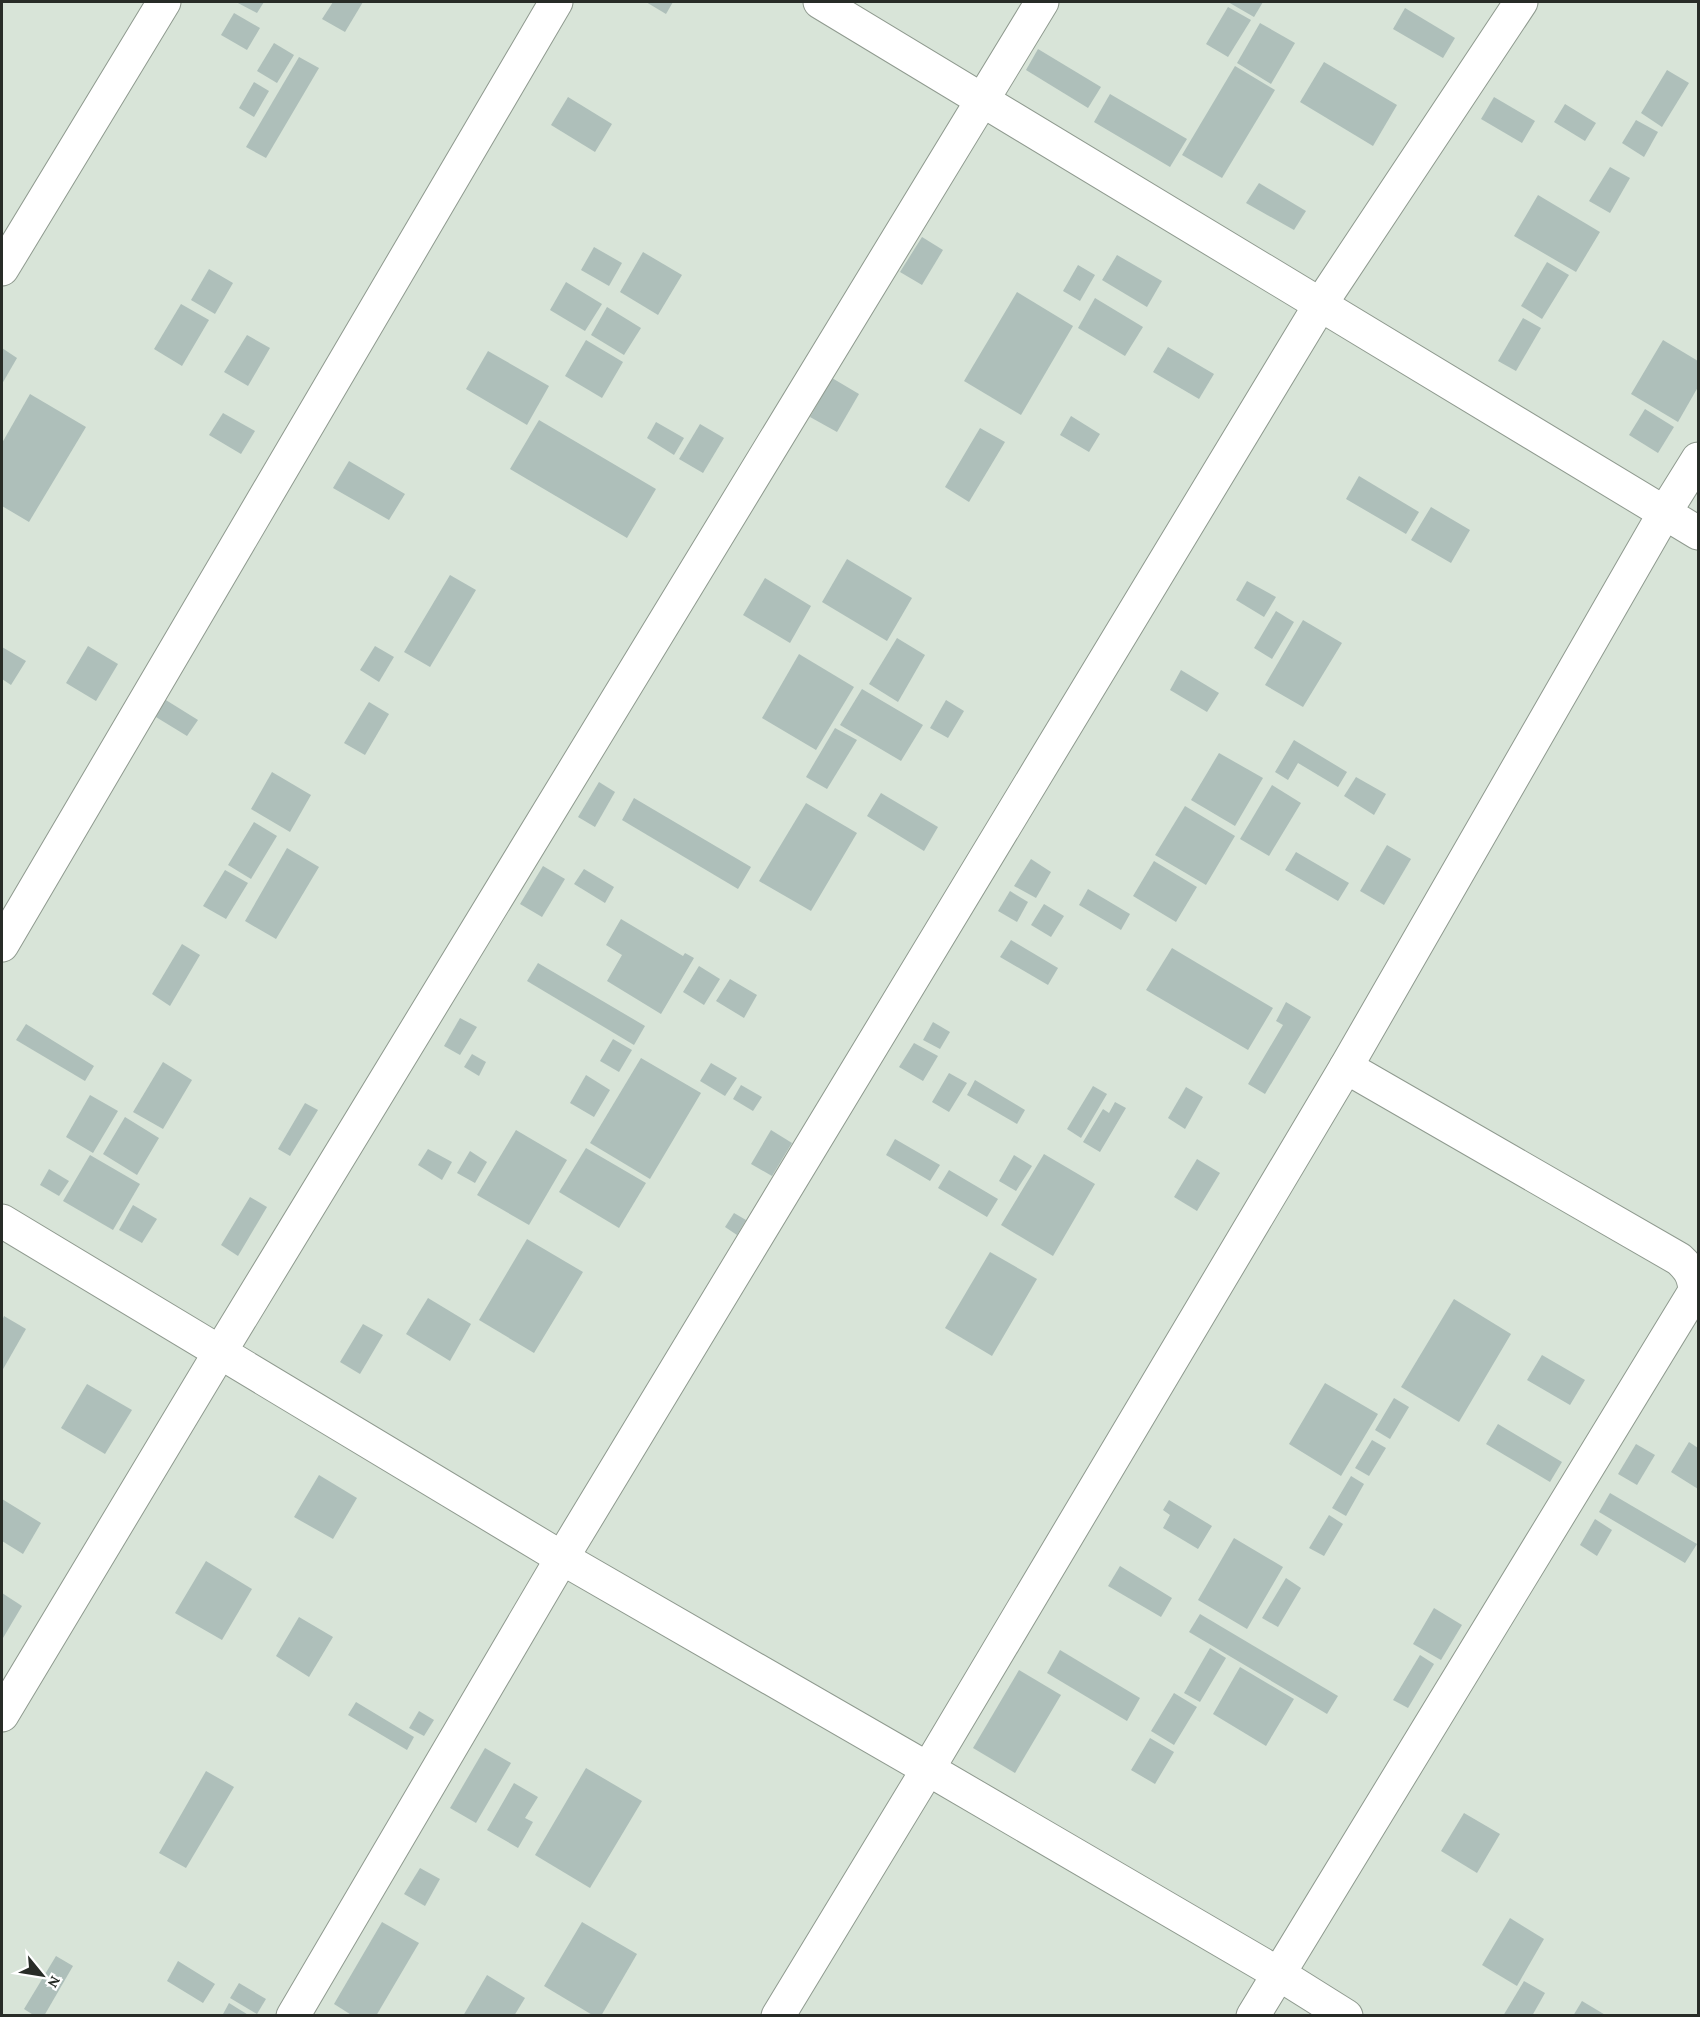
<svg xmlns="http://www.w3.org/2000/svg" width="1700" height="2017" font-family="'Crimson Pro',serif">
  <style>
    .building { fill: #aebfba }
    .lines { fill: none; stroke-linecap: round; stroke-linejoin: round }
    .minor-casing { stroke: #8f9a8f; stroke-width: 35 }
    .minor { stroke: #fff; stroke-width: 33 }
  </style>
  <rect width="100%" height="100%" fill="#d8e4d8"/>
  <g class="building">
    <path d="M 236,2 L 264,2 L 257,13 Z"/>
    <path d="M 333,2 L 363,2 L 345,32 L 322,19 Z"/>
    <path d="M 646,2 L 673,2 L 666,14 Z"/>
    <path d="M 1228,2 L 1263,2 L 1254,17 Z"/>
    <path d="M 1228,7 L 1251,20 L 1228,57 L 1206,44 Z"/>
    <path d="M 1405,8 L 1455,38 L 1443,58 L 1393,29 Z"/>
    <path d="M 234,13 L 260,28 L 247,50 L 221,35 Z"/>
    <path d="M 1260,23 L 1295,43 L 1271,84 L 1237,63 Z"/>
    <path d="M 274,43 L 294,55 L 277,83 L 257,71 Z"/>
    <path d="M 1038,49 L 1101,87 L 1088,108 L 1026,70 Z"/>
    <path d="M 299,57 L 319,68 L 266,158 L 246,147 Z"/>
    <path d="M 1324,62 L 1397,105 L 1373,146 L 1300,102 Z"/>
    <path d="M 1235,66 L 1275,90 L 1222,178 L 1182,155 Z"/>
    <path d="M 1667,70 L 1689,83 L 1662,127 L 1641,113 Z"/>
    <path d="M 254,82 L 269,91 L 254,117 L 239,108 Z"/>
    <path d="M 1110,94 L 1187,139 L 1170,167 L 1094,122 Z"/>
    <path d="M 568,97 L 612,124 L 595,152 L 551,125 Z"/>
    <path d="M 1494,97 L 1535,121 L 1522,143 L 1481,119 Z"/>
    <path d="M 1565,104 L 1596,123 L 1585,141 L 1554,122 Z"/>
    <path d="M 1636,120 L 1658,132 L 1644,157 L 1622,143 Z"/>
    <path d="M 1610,167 L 1630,178 L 1610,213 L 1589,201 Z"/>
    <path d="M 1259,183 L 1306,211 L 1294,230 L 1246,203 Z"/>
    <path d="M 1538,195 L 1600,232 L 1576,272 L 1514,236 Z"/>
    <path d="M 922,237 L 943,250 L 922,285 L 900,272 Z"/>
    <path d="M 594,247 L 622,263 L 609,286 L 581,270 Z"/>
    <path d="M 643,252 L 682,275 L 658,315 L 620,292 Z"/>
    <path d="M 1117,255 L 1162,281 L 1147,307 L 1102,280 Z"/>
    <path d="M 1547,262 L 1569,275 L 1542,319 L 1521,306 Z"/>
    <path d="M 1078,265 L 1095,275 L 1080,301 L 1063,291 Z"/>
    <path d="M 209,269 L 233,283 L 215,314 L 191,300 Z"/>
    <path d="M 566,282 L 602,304 L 585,331 L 550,310 Z"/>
    <path d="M 1017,292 L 1073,326 L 1021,415 L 964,381 Z"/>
    <path d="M 1095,298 L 1143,327 L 1125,356 L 1078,328 Z"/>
    <path d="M 181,304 L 209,320 L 182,366 L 154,349 Z"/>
    <path d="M 607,307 L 641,328 L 624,355 L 591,335 Z"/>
    <path d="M 1523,318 L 1541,328 L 1516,371 L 1498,361 Z"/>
    <path d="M 247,335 L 270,348 L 248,386 L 224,372 Z"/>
    <path d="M 586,340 L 623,362 L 602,398 L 565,376 Z"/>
    <path d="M 1663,340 L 1698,361 L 1698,387 L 1678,422 L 1631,394 Z"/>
    <path d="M 1168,347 L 1214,374 L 1199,399 L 1153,372 Z"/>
    <path d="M 2,348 L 17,358 L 2,384 Z"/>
    <path d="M 488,351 L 549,386 L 527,425 L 466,389 Z"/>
    <path d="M 832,378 L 859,394 L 837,432 L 810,417 Z"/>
    <path d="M 30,394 L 86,427 L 29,522 L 2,506 L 2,443 Z"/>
    <path d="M 1645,409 L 1674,427 L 1658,453 L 1629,435 Z"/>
    <path d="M 223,413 L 255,431 L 241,454 L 209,435 Z"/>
    <path d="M 1071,416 L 1100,434 L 1089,452 L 1060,435 Z"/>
    <path d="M 539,420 L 656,489 L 627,538 L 510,469 Z"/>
    <path d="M 656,422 L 684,438 L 674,455 L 647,438 Z"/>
    <path d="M 700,424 L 724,438 L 703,473 L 679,459 Z"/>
    <path d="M 980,428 L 1005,442 L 969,502 L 945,487 Z"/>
    <path d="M 349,461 L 405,494 L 389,520 L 333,488 Z"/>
    <path d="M 1359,476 L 1419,512 L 1406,534 L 1346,499 Z"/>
    <path d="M 1431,507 L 1470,530 L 1451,563 L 1411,540 Z"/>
    <path d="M 847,559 L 912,598 L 887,641 L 822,602 Z"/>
    <path d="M 450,575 L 476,590 L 430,667 L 404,652 Z"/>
    <path d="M 765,578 L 811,606 L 790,643 L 743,615 Z"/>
    <path d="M 1247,581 L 1276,597 L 1264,617 L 1236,600 Z"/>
    <path d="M 1276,611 L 1294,622 L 1272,659 L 1254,648 Z"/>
    <path d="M 1303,620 L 1342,643 L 1303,707 L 1265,685 Z"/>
    <path d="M 897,638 L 925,655 L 898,702 L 869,684 Z"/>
    <path d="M 88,646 L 118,664 L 96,701 L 66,683 Z"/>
    <path d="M 375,646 L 394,657 L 379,682 L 360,670 Z"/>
    <path d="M 2,647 L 26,661 L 11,685 L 2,679 Z"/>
    <path d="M 799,654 L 854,687 L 816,750 L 762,718 Z"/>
    <path d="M 1181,670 L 1219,693 L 1207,712 L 1170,690 Z"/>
    <path d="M 862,689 L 923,725 L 901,761 L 840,725 Z"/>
    <path d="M 161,697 L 198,720 L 187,736 L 151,714 Z"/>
    <path d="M 946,700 L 964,711 L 948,738 L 930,728 Z"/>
    <path d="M 369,702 L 389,714 L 365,755 L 344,743 Z"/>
    <path d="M 835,728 L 857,740 L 827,789 L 806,777 Z"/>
    <path d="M 1294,740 L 1347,772 L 1338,787 L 1298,763 L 1288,780 L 1275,772 Z"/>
    <path d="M 1219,753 L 1263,778 L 1235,826 L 1191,800 Z"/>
    <path d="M 272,772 L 311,795 L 290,832 L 251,809 Z"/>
    <path d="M 1356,777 L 1386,794 L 1374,815 L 1344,796 Z"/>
    <path d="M 599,782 L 615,792 L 595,827 L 578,817 Z"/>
    <path d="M 1272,785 L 1301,803 L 1269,856 L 1240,839 Z"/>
    <path d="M 881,793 L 938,827 L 924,851 L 867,816 Z"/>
    <path d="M 634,798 L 751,867 L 738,889 L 622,820 Z"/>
    <path d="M 806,803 L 857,833 L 811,911 L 759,881 Z"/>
    <path d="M 1185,806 L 1235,836 L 1206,885 L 1155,855 Z"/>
    <path d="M 254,822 L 277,836 L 251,879 L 228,865 Z"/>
    <path d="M 1387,845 L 1411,859 L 1384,905 L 1360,891 Z"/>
    <path d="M 287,848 L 319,867 L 276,939 L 245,921 Z"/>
    <path d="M 1296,852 L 1349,883 L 1338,901 L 1285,870 Z"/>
    <path d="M 1031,859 L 1051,872 L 1036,898 L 1014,886 Z"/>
    <path d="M 1154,861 L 1197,887 L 1176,922 L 1133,896 Z"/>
    <path d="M 543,866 L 565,879 L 542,917 L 520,904 Z"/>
    <path d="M 584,869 L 614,887 L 605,903 L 574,884 Z"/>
    <path d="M 225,870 L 248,883 L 226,919 L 203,906 Z"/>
    <path d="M 1088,889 L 1130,914 L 1121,930 L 1079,905 Z"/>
    <path d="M 1010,891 L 1028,902 L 1017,922 L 998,911 Z"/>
    <path d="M 1044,904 L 1064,916 L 1051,937 L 1031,925 Z"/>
    <path d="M 621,919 L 683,956 L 685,953 L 694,958 L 661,1014 L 607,981 L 622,955 L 606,945 Z"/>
    <path d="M 1011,940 L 1058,968 L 1048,985 L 1000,957 Z"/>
    <path d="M 182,944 L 200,955 L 170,1006 L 152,994 Z"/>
    <path d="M 1172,948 L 1273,1008 L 1248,1050 L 1146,990 Z"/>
    <path d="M 538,963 L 645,1026 L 634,1045 L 527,981 Z"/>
    <path d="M 699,966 L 720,979 L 704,1005 L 683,992 Z"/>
    <path d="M 730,979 L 757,995 L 744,1018 L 716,1001 Z"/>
    <path d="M 1286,1002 L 1311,1017 L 1265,1094 L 1248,1084 L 1283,1025 L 1276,1021 Z"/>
    <path d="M 460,1018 L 477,1027 L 460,1055 L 444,1046 Z"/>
    <path d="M 933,1022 L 950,1032 L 940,1049 L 923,1040 Z"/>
    <path d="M 26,1024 L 94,1066 L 85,1081 L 16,1040 Z"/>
    <path d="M 613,1039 L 632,1050 L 619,1072 L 600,1061 Z"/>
    <path d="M 914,1043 L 938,1056 L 923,1081 L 899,1067 Z"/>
    <path d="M 472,1054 L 486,1062 L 479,1076 L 464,1067 Z"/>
    <path d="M 641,1058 L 701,1093 L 650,1179 L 590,1143 Z"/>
    <path d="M 163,1062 L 192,1080 L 163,1129 L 133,1112 Z"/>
    <path d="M 711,1063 L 737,1078 L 725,1096 L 700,1081 Z"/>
    <path d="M 949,1073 L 967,1083 L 949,1112 L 932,1102 Z"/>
    <path d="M 586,1075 L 610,1090 L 594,1117 L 570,1103 Z"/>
    <path d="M 975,1080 L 1025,1110 L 1017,1124 L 967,1095 Z"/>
    <path d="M 741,1085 L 762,1097 L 753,1111 L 733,1099 Z"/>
    <path d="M 1093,1086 L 1107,1094 L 1081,1138 L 1067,1129 Z"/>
    <path d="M 1186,1087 L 1203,1097 L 1185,1129 L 1168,1118 Z"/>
    <path d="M 90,1095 L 118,1111 L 93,1153 L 66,1137 Z"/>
    <path d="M 1115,1102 L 1126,1108 L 1100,1152 L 1083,1142 L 1103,1109 L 1109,1113 Z"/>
    <path d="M 305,1103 L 318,1110 L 290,1156 L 278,1149 Z"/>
    <path d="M 125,1117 L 159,1138 L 137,1175 L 103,1154 Z"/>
    <path d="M 516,1130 L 567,1160 L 529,1225 L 477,1195 Z"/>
    <path d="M 771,1130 L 792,1143 L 772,1176 L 751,1164 Z"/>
    <path d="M 895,1139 L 940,1165 L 930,1181 L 886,1155 Z"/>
    <path d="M 586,1148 L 646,1183 L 619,1228 L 559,1192 Z"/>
    <path d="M 428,1149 L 452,1162 L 442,1180 L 418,1165 Z"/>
    <path d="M 470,1151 L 487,1162 L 475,1183 L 457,1173 Z"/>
    <path d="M 1044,1154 L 1095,1184 L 1053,1256 L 1001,1225 Z"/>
    <path d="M 90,1155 L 140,1184 L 113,1230 L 63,1201 Z"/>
    <path d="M 1014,1155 L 1032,1166 L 1016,1191 L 999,1181 Z"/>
    <path d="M 1197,1159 L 1220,1173 L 1197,1211 L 1174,1197 Z"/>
    <path d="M 49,1169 L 69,1181 L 59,1196 L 40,1185 Z"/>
    <path d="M 949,1170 L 998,1199 L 987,1217 L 938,1188 Z"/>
    <path d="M 250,1197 L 267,1207 L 238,1256 L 221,1245 Z"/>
    <path d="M 133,1205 L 157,1219 L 142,1243 L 119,1230 Z"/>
    <path d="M 734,1213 L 746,1220 L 737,1235 L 725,1227 Z"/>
    <path d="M 527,1239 L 583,1272 L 534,1353 L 479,1320 Z"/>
    <path d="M 990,1252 L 1037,1279 L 992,1356 L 945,1328 Z"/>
    <path d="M 428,1298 L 471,1324 L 450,1361 L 406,1334 Z"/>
    <path d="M 1454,1299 L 1511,1334 L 1459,1422 L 1401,1387 Z"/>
    <path d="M 4,1316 L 26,1329 L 2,1371 L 2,1321 Z"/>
    <path d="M 363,1324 L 383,1335 L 360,1374 L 340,1362 Z"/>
    <path d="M 1542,1355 L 1585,1380 L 1570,1405 L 1527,1380 Z"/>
    <path d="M 1325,1383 L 1378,1414 L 1341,1476 L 1289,1444 Z"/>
    <path d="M 87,1384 L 132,1410 L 105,1454 L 61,1428 Z"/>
    <path d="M 1394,1398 L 1409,1407 L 1390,1439 L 1375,1430 Z"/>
    <path d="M 1498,1424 L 1562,1462 L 1550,1482 L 1486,1444 Z"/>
    <path d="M 1372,1440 L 1386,1448 L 1369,1476 L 1355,1468 Z"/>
    <path d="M 1689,1442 L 1698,1448 L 1698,1489 L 1671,1472 Z"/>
    <path d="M 1636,1444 L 1655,1455 L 1637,1485 L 1618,1474 Z"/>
    <path d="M 319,1475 L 357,1498 L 333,1539 L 294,1517 Z"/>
    <path d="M 1351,1476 L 1364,1484 L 1346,1516 L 1332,1508 Z"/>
    <path d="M 1610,1493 L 1697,1544 L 1685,1563 L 1599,1512 Z"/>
    <path d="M 2,1499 L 41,1523 L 23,1554 L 2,1541 Z"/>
    <path d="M 1169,1500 L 1212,1526 L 1198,1549 L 1163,1528 L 1170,1515 L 1163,1510 Z"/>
    <path d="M 1329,1515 L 1343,1524 L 1324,1556 L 1309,1548 Z"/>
    <path d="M 1595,1519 L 1612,1530 L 1597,1556 L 1580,1545 Z"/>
    <path d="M 1234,1538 L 1283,1567 L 1247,1629 L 1198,1600 Z"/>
    <path d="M 206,1561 L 252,1589 L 222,1640 L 175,1613 Z"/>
    <path d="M 1120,1566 L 1172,1598 L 1161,1617 L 1108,1586 Z"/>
    <path d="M 1286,1578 L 1301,1588 L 1278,1627 L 1262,1618 Z"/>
    <path d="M 2,1593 L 22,1606 L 3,1638 L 2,1637 Z"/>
    <path d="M 1434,1608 L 1462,1625 L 1441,1660 L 1413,1644 Z"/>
    <path d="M 1200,1614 L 1338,1696 L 1327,1714 L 1189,1632 Z"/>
    <path d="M 299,1617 L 333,1637 L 309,1677 L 276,1656 Z"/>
    <path d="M 1210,1648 L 1226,1658 L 1200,1702 L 1184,1693 Z"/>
    <path d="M 1060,1650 L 1140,1698 L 1127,1721 L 1047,1673 Z"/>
    <path d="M 1420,1655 L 1434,1664 L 1408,1708 L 1393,1700 Z"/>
    <path d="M 1240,1667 L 1294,1699 L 1266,1746 L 1213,1714 Z"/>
    <path d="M 1019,1670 L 1061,1695 L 1015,1773 L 973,1748 Z"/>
    <path d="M 1174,1693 L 1197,1707 L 1174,1745 L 1151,1731 Z"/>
    <path d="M 356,1702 L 414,1737 L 407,1750 L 348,1715 Z"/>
    <path d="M 419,1711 L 434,1720 L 424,1736 L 409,1728 Z"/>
    <path d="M 1150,1738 L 1174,1752 L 1155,1784 L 1131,1770 Z"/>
    <path d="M 485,1748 L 511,1763 L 476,1823 L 450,1808 Z"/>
    <path d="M 586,1768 L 642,1801 L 590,1888 L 535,1855 Z"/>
    <path d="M 206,1771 L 234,1787 L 186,1868 L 159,1853 Z"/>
    <path d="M 514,1783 L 538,1797 L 525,1818 L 533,1822 L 518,1848 L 487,1830 Z"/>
    <path d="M 1464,1813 L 1500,1834 L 1477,1873 L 1441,1851 Z"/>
    <path d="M 420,1868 L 440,1879 L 425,1906 L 404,1894 Z"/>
    <path d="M 1510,1918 L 1544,1939 L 1517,1986 L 1482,1965 Z"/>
    <path d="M 382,1922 L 419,1943 L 376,2016 L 353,2016 L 334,2004 Z"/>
    <path d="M 582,1922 L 637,1954 L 601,2016 L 594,2016 L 544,1986 Z"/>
    <path d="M 56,1956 L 73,1966 L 44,2016 L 35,2016 L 24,2009 Z"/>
    <path d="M 178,1961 L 215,1984 L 203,2003 L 167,1981 Z"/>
    <path d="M 487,1975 L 525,1998 L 514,2016 L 463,2016 Z"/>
    <path d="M 1524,1981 L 1545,1993 L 1532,2016 L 1503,2016 Z"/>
    <path d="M 239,1983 L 266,1999 L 257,2014 L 230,1998 Z"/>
    <path d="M 1582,2001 L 1607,2016 L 1573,2016 Z"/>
    <path d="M 229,2003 L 250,2016 L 222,2016 Z"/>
  </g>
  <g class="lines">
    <defs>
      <g id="minor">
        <path d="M 820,2 L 1698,533"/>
        <path d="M 2,269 L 164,2"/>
        <path d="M 2,945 L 556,2"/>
        <path d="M 2,1221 L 562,1558 L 928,1769 L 1279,1974 L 1346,2016"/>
        <path d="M 2,1715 L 220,1352 L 1042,2"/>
        <path d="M 293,2016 L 562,1558 L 1320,305 L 1521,2"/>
        <path d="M 778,2016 L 928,1769 L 1346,1067 L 1665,512 L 1698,459"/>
        <path d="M 1253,2016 L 1695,1291 C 1694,1276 1690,1269 1679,1259 L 1346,1067"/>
      </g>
    </defs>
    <use href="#minor" class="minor-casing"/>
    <use href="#minor" class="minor"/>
  </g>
  <rect width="1700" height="2017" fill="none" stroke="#282c27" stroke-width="6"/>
  <g transform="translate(42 1975) rotate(120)" stroke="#ffffff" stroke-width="4.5" paint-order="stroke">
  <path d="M0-4.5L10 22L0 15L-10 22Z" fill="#282c27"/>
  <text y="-9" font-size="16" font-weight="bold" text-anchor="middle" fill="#282c27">N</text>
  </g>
</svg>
